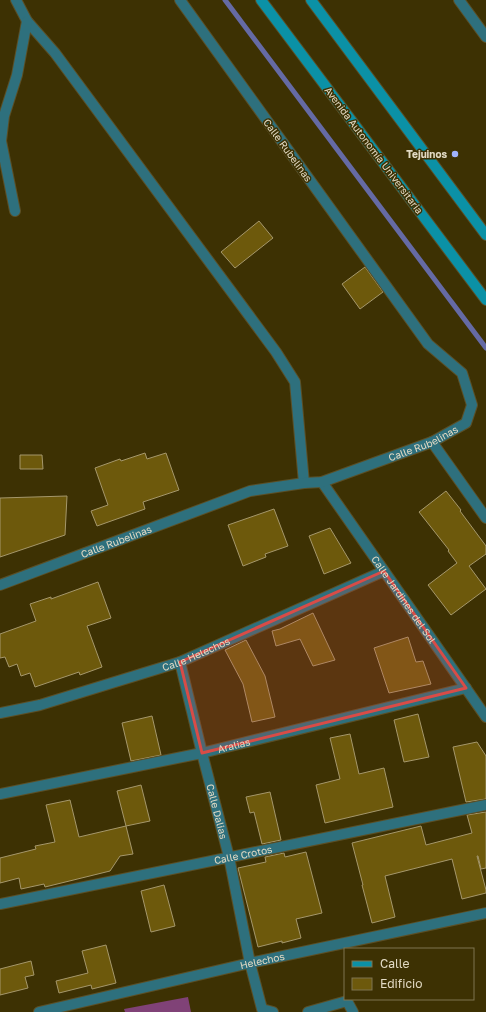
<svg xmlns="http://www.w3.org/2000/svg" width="486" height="1012" font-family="'Golos Text',sans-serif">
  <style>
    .green { fill: #804277 }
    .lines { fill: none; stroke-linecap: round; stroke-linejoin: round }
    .stream { stroke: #656aa5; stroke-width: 5 }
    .building { fill: #6d590c; stroke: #a5976b }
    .minor-casing { stroke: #5b4f26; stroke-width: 12 }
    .secondary-casing { stroke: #5b4f26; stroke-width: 12 }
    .minor { stroke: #2e707d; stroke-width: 10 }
    .secondary { stroke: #0b91a6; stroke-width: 10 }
    .marked { fill: #d84c47; fill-opacity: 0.2; stroke: #d84c47; stroke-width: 3; stroke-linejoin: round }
    .poi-dot { fill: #a0b3fd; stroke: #3d3103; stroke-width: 1.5 }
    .labels { text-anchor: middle; stroke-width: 3; stroke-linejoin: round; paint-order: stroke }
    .street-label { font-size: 10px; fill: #e2dac4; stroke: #3d3103 }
    .poi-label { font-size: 10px; font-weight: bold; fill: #e2dac4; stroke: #3d3103; text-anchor: end }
  </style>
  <rect width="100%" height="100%" fill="#3d3103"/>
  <path class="green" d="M 188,997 L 191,1012 L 125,1012 L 124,1009 Z"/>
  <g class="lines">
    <path class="stream" d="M 225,0 L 486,348"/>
  </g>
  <g class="building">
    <path d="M 259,221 L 273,238 L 235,268 L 221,252 Z"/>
    <path d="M 365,267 L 383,292 L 360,309 L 342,284 Z"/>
    <path d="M 145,453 L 147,459 L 166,453 L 179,490 L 143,502 L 145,509 L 97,526 L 91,511 L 108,505 L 95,468 L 120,459 L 121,461 Z"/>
    <path d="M 20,455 L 42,455 L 43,469 L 20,469 Z"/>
    <path d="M 446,491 L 461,510 L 460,511 L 486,546 L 486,554 L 469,566 L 486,589 L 451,615 L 428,585 L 457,563 L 448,551 L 449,550 L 419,512 Z"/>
    <path d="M 67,496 L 65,535 L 0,557 L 0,498 Z"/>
    <path d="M 274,509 L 288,546 L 265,554 L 266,557 L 243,566 L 228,525 Z"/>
    <path d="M 330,528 L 351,563 L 324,574 L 309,536 Z"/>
    <path d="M 98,582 L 111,618 L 87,626 L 102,667 L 80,675 L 79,672 L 35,687 L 30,673 L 21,676 L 17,664 L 9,667 L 5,657 L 0,658 L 0,634 L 36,621 L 30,604 L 51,597 L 51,599 Z"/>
    <path d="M 313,613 L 335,660 L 313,666 L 300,639 L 276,646 L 272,631 L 280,629 Z"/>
    <path d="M 408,637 L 416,662 L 423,661 L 431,684 L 389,693 L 374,648 Z"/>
    <path d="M 246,640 L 265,676 L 275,717 L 252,722 L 243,684 L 225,650 Z"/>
    <path d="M 418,714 L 429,757 L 404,762 L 394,720 Z"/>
    <path d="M 152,716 L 161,755 L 131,761 L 122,723 Z"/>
    <path d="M 350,734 L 359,774 L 384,768 L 393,807 L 325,823 L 316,785 L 340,779 L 330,738 Z"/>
    <path d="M 477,742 L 486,756 L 486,799 L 466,802 L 453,747 Z"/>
    <path d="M 141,785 L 150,821 L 126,826 L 117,791 Z"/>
    <path d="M 270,792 L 281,840 L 262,844 L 254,812 L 250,813 L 246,797 Z"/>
    <path d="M 70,800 L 79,837 L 126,826 L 133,854 L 120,856 L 110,871 L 45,887 L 44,884 L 21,889 L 19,878 L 0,883 L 0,858 L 36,849 L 35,846 L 55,842 L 46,805 Z"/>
    <path d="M 486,812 L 486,868 L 481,869 L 478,856 L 477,856 L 486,890 L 486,893 L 462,899 L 452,859 L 385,876 L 395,917 L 372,923 L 362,885 L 363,885 L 352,843 L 421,826 L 426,845 L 472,833 L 467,815 Z"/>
    <path d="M 306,852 L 322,913 L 296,919 L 301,938 L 282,943 L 282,941 L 258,947 L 238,868 L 266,862 L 265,857 L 284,853 L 285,857 Z"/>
    <path d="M 164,885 L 175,926 L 151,932 L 141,891 Z"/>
    <path d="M 106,945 L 116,983 L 92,989 L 91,985 L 59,993 L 56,981 L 88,973 L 82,951 Z"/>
    <path d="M 31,961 L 34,975 L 25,977 L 28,988 L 0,995 L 0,969 Z"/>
  </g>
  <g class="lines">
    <defs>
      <g id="minor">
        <path d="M 16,0 L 27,21 L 55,53 L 276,352 L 295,382 L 304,483"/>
        <path d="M 459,0 L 486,37"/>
        <path d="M 15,211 L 1,141 L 4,116 L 17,75 L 27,21"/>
        <path d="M 432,442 L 486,518"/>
        <path id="s1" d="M 322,482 L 486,717"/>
        <path id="s2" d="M 0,585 L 250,491 L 304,483 L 322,482 L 432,442 L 466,423 L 472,405 L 462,373 L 428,344 L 180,0"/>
        <path id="s3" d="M 180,662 L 202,753 L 229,857 L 250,963 L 262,1009 L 273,1012"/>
        <path id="s4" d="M 0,713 L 40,705 L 180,662 L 384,571"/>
        <path id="s5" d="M 0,794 L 202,753 L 466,688"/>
        <path id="s6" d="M 0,904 L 486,805"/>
        <path id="s7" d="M 39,1012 L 250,963 L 486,913"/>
        <path d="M 308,1012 L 347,1001 L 353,1012"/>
      </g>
      <g id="secondary">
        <path d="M 261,0 L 486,300"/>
        <path d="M 311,0 L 486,235"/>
      </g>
    </defs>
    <use href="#minor" class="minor-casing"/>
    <use href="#secondary" class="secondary-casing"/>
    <use href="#minor" class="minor"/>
    <use href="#secondary" class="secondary"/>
  </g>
  <path class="marked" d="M 384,571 L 466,688 L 202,753 L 180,662 Z"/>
  <circle class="poi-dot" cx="455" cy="154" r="4"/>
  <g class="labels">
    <g class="street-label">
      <text transform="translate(288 150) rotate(54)" y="4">Calle Rubelinas</text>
      <text transform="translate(374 150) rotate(53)" y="4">Avenida Autonomía Universitaria</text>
      <text dy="4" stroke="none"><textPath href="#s2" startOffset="448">Calle Rubelinas</textPath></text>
      <text dy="4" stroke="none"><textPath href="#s2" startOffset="124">Calle Rubelinas</textPath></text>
      <text dy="4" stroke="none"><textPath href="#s1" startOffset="143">Calle Jardines del Sol</textPath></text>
      <text dy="4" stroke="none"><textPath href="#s4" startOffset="205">Calle Helechos</textPath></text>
      <text dy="4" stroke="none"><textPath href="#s5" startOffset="239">Aralias</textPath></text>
      <text dy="4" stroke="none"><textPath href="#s3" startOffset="154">Calle Dalias</textPath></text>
      <text dy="4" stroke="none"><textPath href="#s6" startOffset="248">Calle Crotos</textPath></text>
      <text dy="4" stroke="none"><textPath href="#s7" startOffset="229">Helechos</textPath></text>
    </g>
    <g class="poi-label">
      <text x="447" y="158">Tejuinos</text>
    </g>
  </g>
  <rect x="344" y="948" width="130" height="52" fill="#3d3103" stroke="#7f7550"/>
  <rect x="352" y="961" width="20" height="6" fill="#0b91a6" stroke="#7f7550"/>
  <text x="380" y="968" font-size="12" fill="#e2dac4">Calle</text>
  <rect x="352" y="978" width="20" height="12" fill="#6d590c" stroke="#7f7550"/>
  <text x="380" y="988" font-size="12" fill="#e2dac4">Edificio</text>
</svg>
